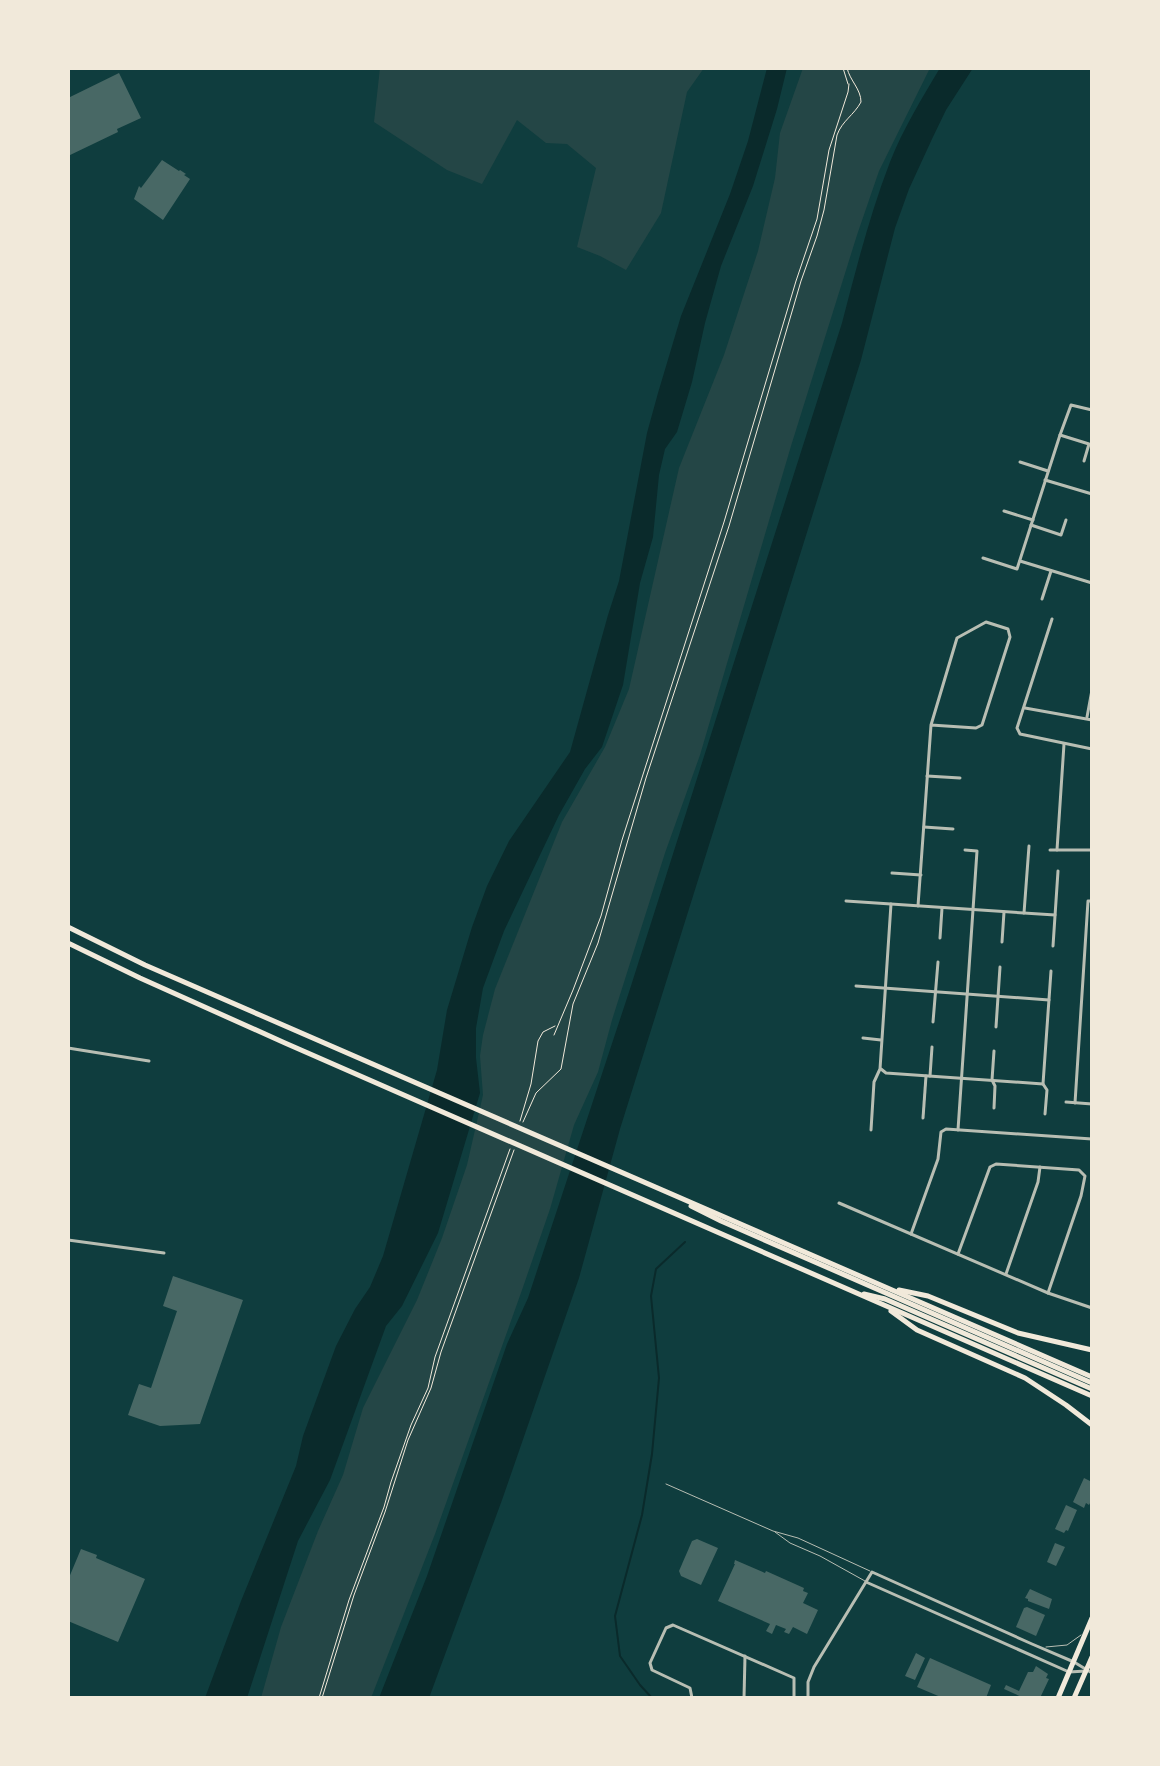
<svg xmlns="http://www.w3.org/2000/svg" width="1160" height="1766" font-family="Lato,sans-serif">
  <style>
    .green { fill: #244646 }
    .water { fill: #0a2a2b }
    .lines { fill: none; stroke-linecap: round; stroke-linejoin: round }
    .stream { stroke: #0a2a2b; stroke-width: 2 }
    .building { fill: #486865 }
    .path { stroke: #f1e9da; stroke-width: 1 }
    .service { stroke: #b8beb3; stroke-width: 1 }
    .minor { stroke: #b8beb3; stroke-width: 3 }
    .primary { stroke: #f1e9da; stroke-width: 5 }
    .motorway { stroke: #f1e9da; stroke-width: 5 }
  </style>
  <rect width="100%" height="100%" fill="#0f3d3e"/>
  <g class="green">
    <path d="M 380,68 L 704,68 L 687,92 L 661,213 L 626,270 L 600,256 L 577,247 L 596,168 L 567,144 L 546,143 L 517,120 L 482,184 L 447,170 L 374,122 Z"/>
    <path d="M 803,68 L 930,68 L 879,171 L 857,235 L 791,446 L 700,755 L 665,853 L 612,1020 L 598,1072 L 574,1125 L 550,1209 L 522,1290 L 435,1534 L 371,1698 L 261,1698 L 281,1627 L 318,1531 L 343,1475 L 363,1408 L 417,1300 L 442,1238 L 467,1165 L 483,1095 L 480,1056 L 483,1035 L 495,989 L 562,822 L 605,747 L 629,689 L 679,468 L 724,355 L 758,251 L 775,178 L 780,133 Z"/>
  </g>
  <g class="water">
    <path d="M 767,68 L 787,68 L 777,109 L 753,186 L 721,266 L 705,323 L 692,382 L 677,432 L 665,449 L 659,475 L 653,537 L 640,583 L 623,685 L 602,747 L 585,769 L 559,815 L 504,931 L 483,988 L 476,1028 L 476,1058 L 480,1093 L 438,1233 L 402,1306 L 386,1326 L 330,1480 L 298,1541 L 247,1698 L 205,1698 L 241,1601 L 296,1466 L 303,1436 L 336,1346 L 355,1309 L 370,1287 L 383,1256 L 437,1070 L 447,1010 L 472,927 L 487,886 L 509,841 L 570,752 L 608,615 L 619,581 L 647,433 L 658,393 L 681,316 L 730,194 L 748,141 Z"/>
    <path d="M 940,68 L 973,68 L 946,110 L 932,139 L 909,189 L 895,228 L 861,360 L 620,1129 L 579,1278 L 502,1500 L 429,1698 L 379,1698 L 427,1576 L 507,1344 L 528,1298 L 630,989 L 842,323 C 856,269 870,214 890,162 C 903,129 922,98 940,68 Z"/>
  </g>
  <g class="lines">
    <path class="stream" d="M 652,1698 L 640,1685 L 620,1656 L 615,1616 L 642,1515 L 652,1454 L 659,1378 L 651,1296 L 656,1269 L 685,1242"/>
  </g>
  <g class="building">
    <path d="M 119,73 L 141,118 L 117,129 L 118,132 L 68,156 L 68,98 Z"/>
    <path d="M 162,160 L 179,171 L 180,170 L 186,174 L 184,175 L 190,179 L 163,220 L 134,199 L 139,186 L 141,188 Z"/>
    <path d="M 173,1276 L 243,1300 L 200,1424 L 160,1426 L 128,1415 L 139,1384 L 151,1388 L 177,1311 L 163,1306 Z"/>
    <path d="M 1084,1478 L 1092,1482 L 1090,1493 L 1092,1495 L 1092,1499 L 1089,1505 L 1086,1503 L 1084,1508 L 1073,1502 Z"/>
    <path d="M 1066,1505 L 1077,1510 L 1068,1531 L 1066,1530 L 1064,1533 L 1055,1529 Z"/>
    <path d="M 697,1539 L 718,1548 L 701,1585 L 681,1576 L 679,1571 L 692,1541 Z"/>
    <path d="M 1055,1543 L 1065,1547 L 1056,1566 L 1047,1562 Z"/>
    <path d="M 81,1549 L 97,1555 L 96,1558 L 145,1579 L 118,1642 L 68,1621 L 68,1580 Z"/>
    <path d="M 735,1560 L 765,1573 L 766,1571 L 804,1588 L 803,1591 L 808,1593 L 803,1603 L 818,1610 L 807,1634 L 793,1627 L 789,1634 L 784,1632 L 786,1629 L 776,1625 L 772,1634 L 766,1631 L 770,1624 L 718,1601 L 735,1564 L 734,1564 Z"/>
    <path d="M 1030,1589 L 1052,1599 L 1049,1609 L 1028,1601 L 1028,1599 L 1025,1598 Z"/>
    <path d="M 1027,1607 L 1045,1615 L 1036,1636 L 1016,1627 L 1024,1608 Z"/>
    <path d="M 916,1653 L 925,1658 L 915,1680 L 905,1676 Z"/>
    <path d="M 930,1658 L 991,1685 L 986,1698 L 943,1698 L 917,1687 Z"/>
    <path d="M 1036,1666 L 1048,1674 L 1046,1678 L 1049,1679 L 1040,1698 L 1024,1698 L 1004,1689 L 1006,1685 L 1019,1691 L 1028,1672 L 1033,1672 Z"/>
  </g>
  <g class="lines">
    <g class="path">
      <path d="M 843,68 L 848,84"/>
      <path d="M 554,1035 L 573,990 L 601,916 L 622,840 L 724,522 L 796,281 L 817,219 L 829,150 L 848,92 L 849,84"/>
      <path d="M 520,1121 L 531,1084 L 538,1041 L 543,1032 L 555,1026"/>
      <path d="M 523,1122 L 536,1093 L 561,1069 L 573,1004 L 598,943 L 646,778 L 729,526 L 801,281 L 817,236 L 824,210 L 837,135 C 842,121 854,115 861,102 C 861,89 850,81 847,68"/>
      <path d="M 319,1698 L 349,1600 L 384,1507 L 391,1482 L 411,1425 L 428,1388 L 435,1357 L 510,1149"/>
      <path d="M 322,1698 L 354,1595 L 385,1512 L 408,1440 L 431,1388 L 441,1352 L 514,1150"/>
    </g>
    <g class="service">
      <path d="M 666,1484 L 773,1531 L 798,1538 L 870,1571"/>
      <path d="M 775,1532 L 790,1543 L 820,1556 L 865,1581"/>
      <path d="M 1046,1647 L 1067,1645 L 1081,1635"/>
    </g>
    <g class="minor">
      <path d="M 1060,435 L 1089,444 L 1084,461"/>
      <path d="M 1020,462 L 1048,471"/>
      <path d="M 1045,480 L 1092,494"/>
      <path d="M 1004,511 L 1033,520"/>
      <path d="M 1031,525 L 1061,535 L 1066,520"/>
      <path d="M 983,558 L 1017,569 L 1060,435 L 1071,405 L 1092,410"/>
      <path d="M 1020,561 L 1092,583"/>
      <path d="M 1042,599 L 1051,571"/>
      <path d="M 1052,619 L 1017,728 L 1020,734 L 1092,749"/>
      <path d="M 1025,708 L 1092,720"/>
      <path d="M 1087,717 L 1092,690"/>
      <path d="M 927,776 L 960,778"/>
      <path d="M 924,827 L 953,829"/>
      <path d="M 1050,850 L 1092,850"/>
      <path d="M 1057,850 L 1064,744"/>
      <path d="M 892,873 L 921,875"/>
      <path d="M 846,901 L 1055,915"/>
      <path d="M 918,906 L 931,725 L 957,638 L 986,622 L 1008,629 L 1010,637 L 982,725 L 976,728 L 931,725"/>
      <path d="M 1024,913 L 1029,846"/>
      <path d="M 940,938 L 942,908"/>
      <path d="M 1002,942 L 1004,912"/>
      <path d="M 1053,946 L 1058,871"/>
      <path d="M 856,986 L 1049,1000"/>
      <path d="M 933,1022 L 938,962"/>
      <path d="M 996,1027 L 1000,967"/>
      <path d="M 863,1038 L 881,1040"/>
      <path d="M 68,1048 L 149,1061"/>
      <path d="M 994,1051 L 992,1080 L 995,1086 L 994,1108"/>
      <path d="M 881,1069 L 886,1073 L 1043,1084"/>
      <path d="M 930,1076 L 932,1047"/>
      <path d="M 1066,1102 L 1092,1104"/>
      <path d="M 1075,1103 L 1088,901 L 1092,901"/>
      <path d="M 1045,1114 L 1047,1090 L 1043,1084 L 1051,971"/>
      <path d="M 923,1118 L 926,1076"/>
      <path d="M 871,1130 L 874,1082 L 880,1069 L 891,904"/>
      <path d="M 958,1130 L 977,851 L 965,850"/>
      <path d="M 839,1203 L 1048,1293 L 1092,1308"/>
      <path d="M 911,1234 L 938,1159 L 941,1132 L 946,1129 L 1092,1139"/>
      <path d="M 68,1240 L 164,1253"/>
      <path d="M 958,1254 L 990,1167 L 996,1164 L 1079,1170 L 1085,1176 L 1081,1196 L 1048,1293"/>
      <path d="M 1006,1274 L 1038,1182 L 1040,1167"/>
      <path d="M 866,1582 L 1069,1672 L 1086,1671"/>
      <path d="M 692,1698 L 690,1688 L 652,1670 L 650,1663 L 666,1628 L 673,1625 L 794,1678 L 794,1698"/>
      <path d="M 744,1698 L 745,1656"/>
      <path d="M 808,1698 L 808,1682 L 814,1667 L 872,1572 L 1032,1644 L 1074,1662 L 1092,1673"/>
    </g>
    <g class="primary">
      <path d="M 1058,1698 L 1092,1618"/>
      <path d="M 1074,1698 L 1092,1657"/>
    </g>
    <g class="motorway">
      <path d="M 68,927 L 145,965 L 1092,1377"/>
      <path d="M 68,943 L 140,978 L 285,1043 L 1092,1396"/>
      <path d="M 691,1206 L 721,1221 L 1092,1383"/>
      <path d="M 899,1290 L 928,1296 L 1018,1333 L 1092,1350"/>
      <path d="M 864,1294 L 885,1299 L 1092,1389"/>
      <path d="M 891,1311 L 917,1330 L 1025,1378 L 1066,1405 L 1092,1425"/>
    </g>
  </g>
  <rect width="1160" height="1766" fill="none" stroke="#f1e9da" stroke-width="140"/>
</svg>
